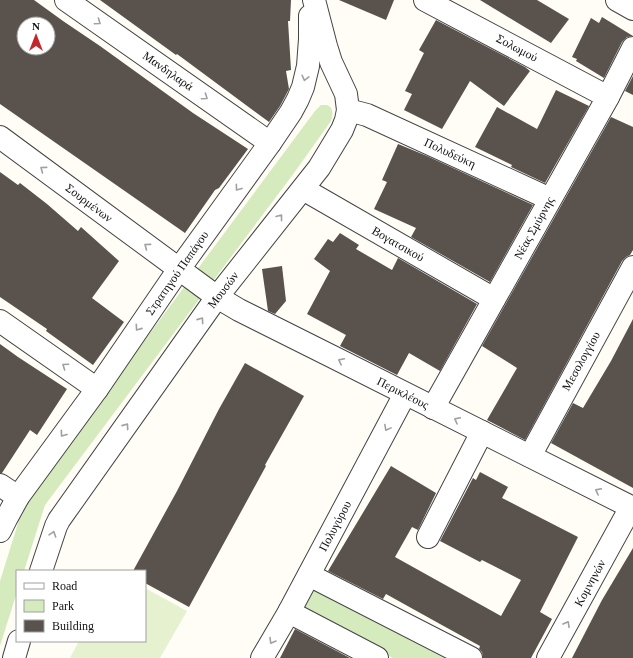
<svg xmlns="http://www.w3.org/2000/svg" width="633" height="658" font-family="Georgia,serif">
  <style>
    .green { fill: #d5ebbd }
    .pitch { fill: #e6f2cf }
    .building { fill: #5a524d; fill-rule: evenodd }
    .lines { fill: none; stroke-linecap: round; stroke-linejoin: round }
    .minor-casing { stroke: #444; stroke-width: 24 }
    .minor { stroke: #fff; stroke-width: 22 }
    .oneway { stroke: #a0a0a0 }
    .labels { text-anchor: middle; stroke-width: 4; stroke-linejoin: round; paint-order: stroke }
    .street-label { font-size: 12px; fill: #111; stroke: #fff }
  </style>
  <rect width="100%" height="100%" fill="#fffdf5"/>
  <g class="green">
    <path d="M 321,105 L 327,105 C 334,108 333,115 331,121 L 294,173 L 45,505 L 24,571 L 17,571 L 17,592 L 0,646 L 0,581 L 24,504 L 43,477 L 315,111 Z"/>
    <path d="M 314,583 L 463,658 L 393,658 L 300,611 Z"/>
  </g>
  <path class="pitch" d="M 145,588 L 187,611 L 160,658 L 70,658 L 79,641 L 145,641 Z"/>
  <g class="building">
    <path d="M 0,0 L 34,0 L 63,21 L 100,46 L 193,113 L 248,149 L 219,188 L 215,190 L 185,233 L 0,104 ZM 24,24 L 48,24 L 48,48 L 24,48 Z"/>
    <path d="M 100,0 L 291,0 L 290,21 L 288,21 L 291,70 L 286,71 L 289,89 L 280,106 L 269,122 L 177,54 L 176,55 Z"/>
    <path d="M 339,0 L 394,0 L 386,20 Z"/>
    <path d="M 480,0 L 537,0 L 569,19 L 551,43 Z"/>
    <path d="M 602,17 L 633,36 L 627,37 L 622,42 L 604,78 L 576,61 L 577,59 L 572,57 L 591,18 L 599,23 Z"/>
    <path d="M 436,20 L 525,67 L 530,71 L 504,106 L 470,81 L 442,129 L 404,110 L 412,94 L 405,91 L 424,53 L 419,50 Z"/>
    <path d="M 633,76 L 633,95 L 625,91 Z"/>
    <path d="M 556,90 L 589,106 L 545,183 L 511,167 L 512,165 L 475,147 L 497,107 L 537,129 Z"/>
    <path d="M 611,117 L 633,127 L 633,250 L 630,255 L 626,257 L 622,261 L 525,440 L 487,420 L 517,368 L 482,346 Z"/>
    <path d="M 398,144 L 427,156 L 533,205 L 490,282 L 411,237 L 416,228 L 374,209 L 387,182 L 382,180 Z"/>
    <path d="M 0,172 L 18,185 L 20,183 L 47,204 L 78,231 L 81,227 L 119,261 L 92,298 L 124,322 L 93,365 L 46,331 L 47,329 L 0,297 Z"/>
    <path d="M 340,233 L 359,245 L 356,249 L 392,270 L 398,258 L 477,304 L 440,371 L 409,353 L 397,375 L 340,346 L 346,335 L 307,314 L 330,271 L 314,259 L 328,239 L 333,242 Z"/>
    <path d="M 282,266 L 286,301 L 275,314 L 268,311 L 262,269 Z"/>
    <path d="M 633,319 L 633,488 L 551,443 L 573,403 L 583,408 L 611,361 Z"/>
    <path d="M 0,344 L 18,357 L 67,389 L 37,435 L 30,430 L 2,473 L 0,473 Z"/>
    <path d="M 245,363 L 304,396 L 265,465 L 266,466 L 189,607 L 145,583 L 145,571 L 133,571 L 177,491 L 219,409 Z"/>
    <path d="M 391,466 L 436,493 L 418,530 L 412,527 L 395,557 L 501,616 L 521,580 L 482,560 L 480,562 L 440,541 L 473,478 L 476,480 L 480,472 L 508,487 L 502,498 L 578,537 L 540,612 L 552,619 L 531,658 L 483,658 L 482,652 L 479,649 L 480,646 L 440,624 L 386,594 L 383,599 L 328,571 Z"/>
    <path d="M 633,548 L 633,658 L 572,658 L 602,600 Z"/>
    <path d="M 295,629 L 350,658 L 280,658 Z"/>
  </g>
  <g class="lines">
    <defs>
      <g id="minor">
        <path d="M 66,0 L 270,143"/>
        <path d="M 425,0 L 608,97"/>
        <path d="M 617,0 L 633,9"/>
        <path d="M 348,110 L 367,115 L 550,199"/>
        <path d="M 0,137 L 217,297 L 239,310 L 331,356 L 633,508"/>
        <path d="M 303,189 L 494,299"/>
        <path d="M 0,321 L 97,389"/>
        <path d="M 433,408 L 608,97 L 633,48"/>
        <path d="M 530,456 L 633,267"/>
        <path d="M 0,485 L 18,497"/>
        <path d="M 0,531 L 6,519 L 18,497 L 97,389 L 179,269 L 270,143 L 291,112 L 298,99 L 303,87 L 308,66 L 310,39 L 310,16"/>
        <path d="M 428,537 L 482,432"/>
        <path d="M 41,571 L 56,526 L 59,520 L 217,297 L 319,168 L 342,130 L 346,120 L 348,110 L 346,94 L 331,62 L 326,46 L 314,0"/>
        <path d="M 309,575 L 471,658"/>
        <path d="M 289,612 L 377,658"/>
        <path d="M 14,658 L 19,641"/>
        <path d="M 262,658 L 289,612 L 405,394"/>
        <path d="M 548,658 L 631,507"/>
      </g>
    </defs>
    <use href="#minor" class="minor-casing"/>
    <use href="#minor" class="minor"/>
  </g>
  <defs><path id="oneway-chevron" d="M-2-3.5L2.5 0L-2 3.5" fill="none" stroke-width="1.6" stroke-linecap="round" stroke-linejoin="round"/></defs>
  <g class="oneway">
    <use href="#oneway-chevron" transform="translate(98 22) rotate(35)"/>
    <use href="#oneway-chevron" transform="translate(305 78) rotate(104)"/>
    <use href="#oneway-chevron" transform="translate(205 97) rotate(35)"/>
    <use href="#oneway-chevron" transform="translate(43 169) rotate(-143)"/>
    <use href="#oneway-chevron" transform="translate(238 188) rotate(126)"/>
    <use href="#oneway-chevron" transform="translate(280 217) rotate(-52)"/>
    <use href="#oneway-chevron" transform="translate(147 246) rotate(-143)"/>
    <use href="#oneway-chevron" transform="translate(201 320) rotate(-55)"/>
    <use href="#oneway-chevron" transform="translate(138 328) rotate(125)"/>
    <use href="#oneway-chevron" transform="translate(341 361) rotate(-153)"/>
    <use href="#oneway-chevron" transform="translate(65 366) rotate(-145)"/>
    <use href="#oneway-chevron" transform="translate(457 420) rotate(-153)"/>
    <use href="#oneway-chevron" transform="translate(126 426) rotate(-55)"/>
    <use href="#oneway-chevron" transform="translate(387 428) rotate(118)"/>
    <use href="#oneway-chevron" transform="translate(63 434) rotate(126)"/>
    <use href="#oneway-chevron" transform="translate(598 491) rotate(-153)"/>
    <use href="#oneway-chevron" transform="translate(53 534) rotate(-72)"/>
    <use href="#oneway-chevron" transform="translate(567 624) rotate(-61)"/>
    <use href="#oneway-chevron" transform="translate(272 641) rotate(121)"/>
  </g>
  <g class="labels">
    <g class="street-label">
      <text transform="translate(517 48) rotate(28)" y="4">Σολωμού</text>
      <text transform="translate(168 71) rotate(35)" y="4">Μανδηλαρά</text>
      <text transform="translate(450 153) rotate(25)" y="4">Πολυδεύκη</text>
      <text transform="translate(89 203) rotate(37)" y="4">Σουρμένων</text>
      <text transform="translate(534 228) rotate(-61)" y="4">Νέας Σμύρνης</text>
      <text transform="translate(398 244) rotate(30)" y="4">Βογατσικού</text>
      <text transform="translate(177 273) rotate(-55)" y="4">Στρατηγού Παπάγου</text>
      <text transform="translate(223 290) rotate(-53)" y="4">Μουσών</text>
      <text transform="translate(581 361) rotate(-61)" y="4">Μεσολογγίου</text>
      <text transform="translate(403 393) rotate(27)" y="4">Περικλέους</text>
      <text transform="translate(335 526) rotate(-62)" y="4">Πολυγύρου</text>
      <text transform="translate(590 583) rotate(-61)" y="4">Κομνηνών</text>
    </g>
  </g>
  <rect x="16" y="570" width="130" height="72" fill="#ffffff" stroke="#a0a0a0"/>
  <rect x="24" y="583" width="20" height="6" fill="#ffffff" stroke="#a0a0a0"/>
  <text x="52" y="590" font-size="12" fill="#111111">Road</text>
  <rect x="24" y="600" width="20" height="12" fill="#d5ebbd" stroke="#a0a0a0"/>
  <text x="52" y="610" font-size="12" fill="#111111">Park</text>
  <rect x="24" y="620" width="20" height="12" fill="#5a524d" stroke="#a0a0a0"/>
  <text x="52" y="630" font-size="12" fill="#111111">Building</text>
  <g transform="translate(36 36)"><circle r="19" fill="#ffffff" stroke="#a0a0a0"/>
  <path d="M0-3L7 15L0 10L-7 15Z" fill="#c4262e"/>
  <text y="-6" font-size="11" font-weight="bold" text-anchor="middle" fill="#111111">N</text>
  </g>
</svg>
